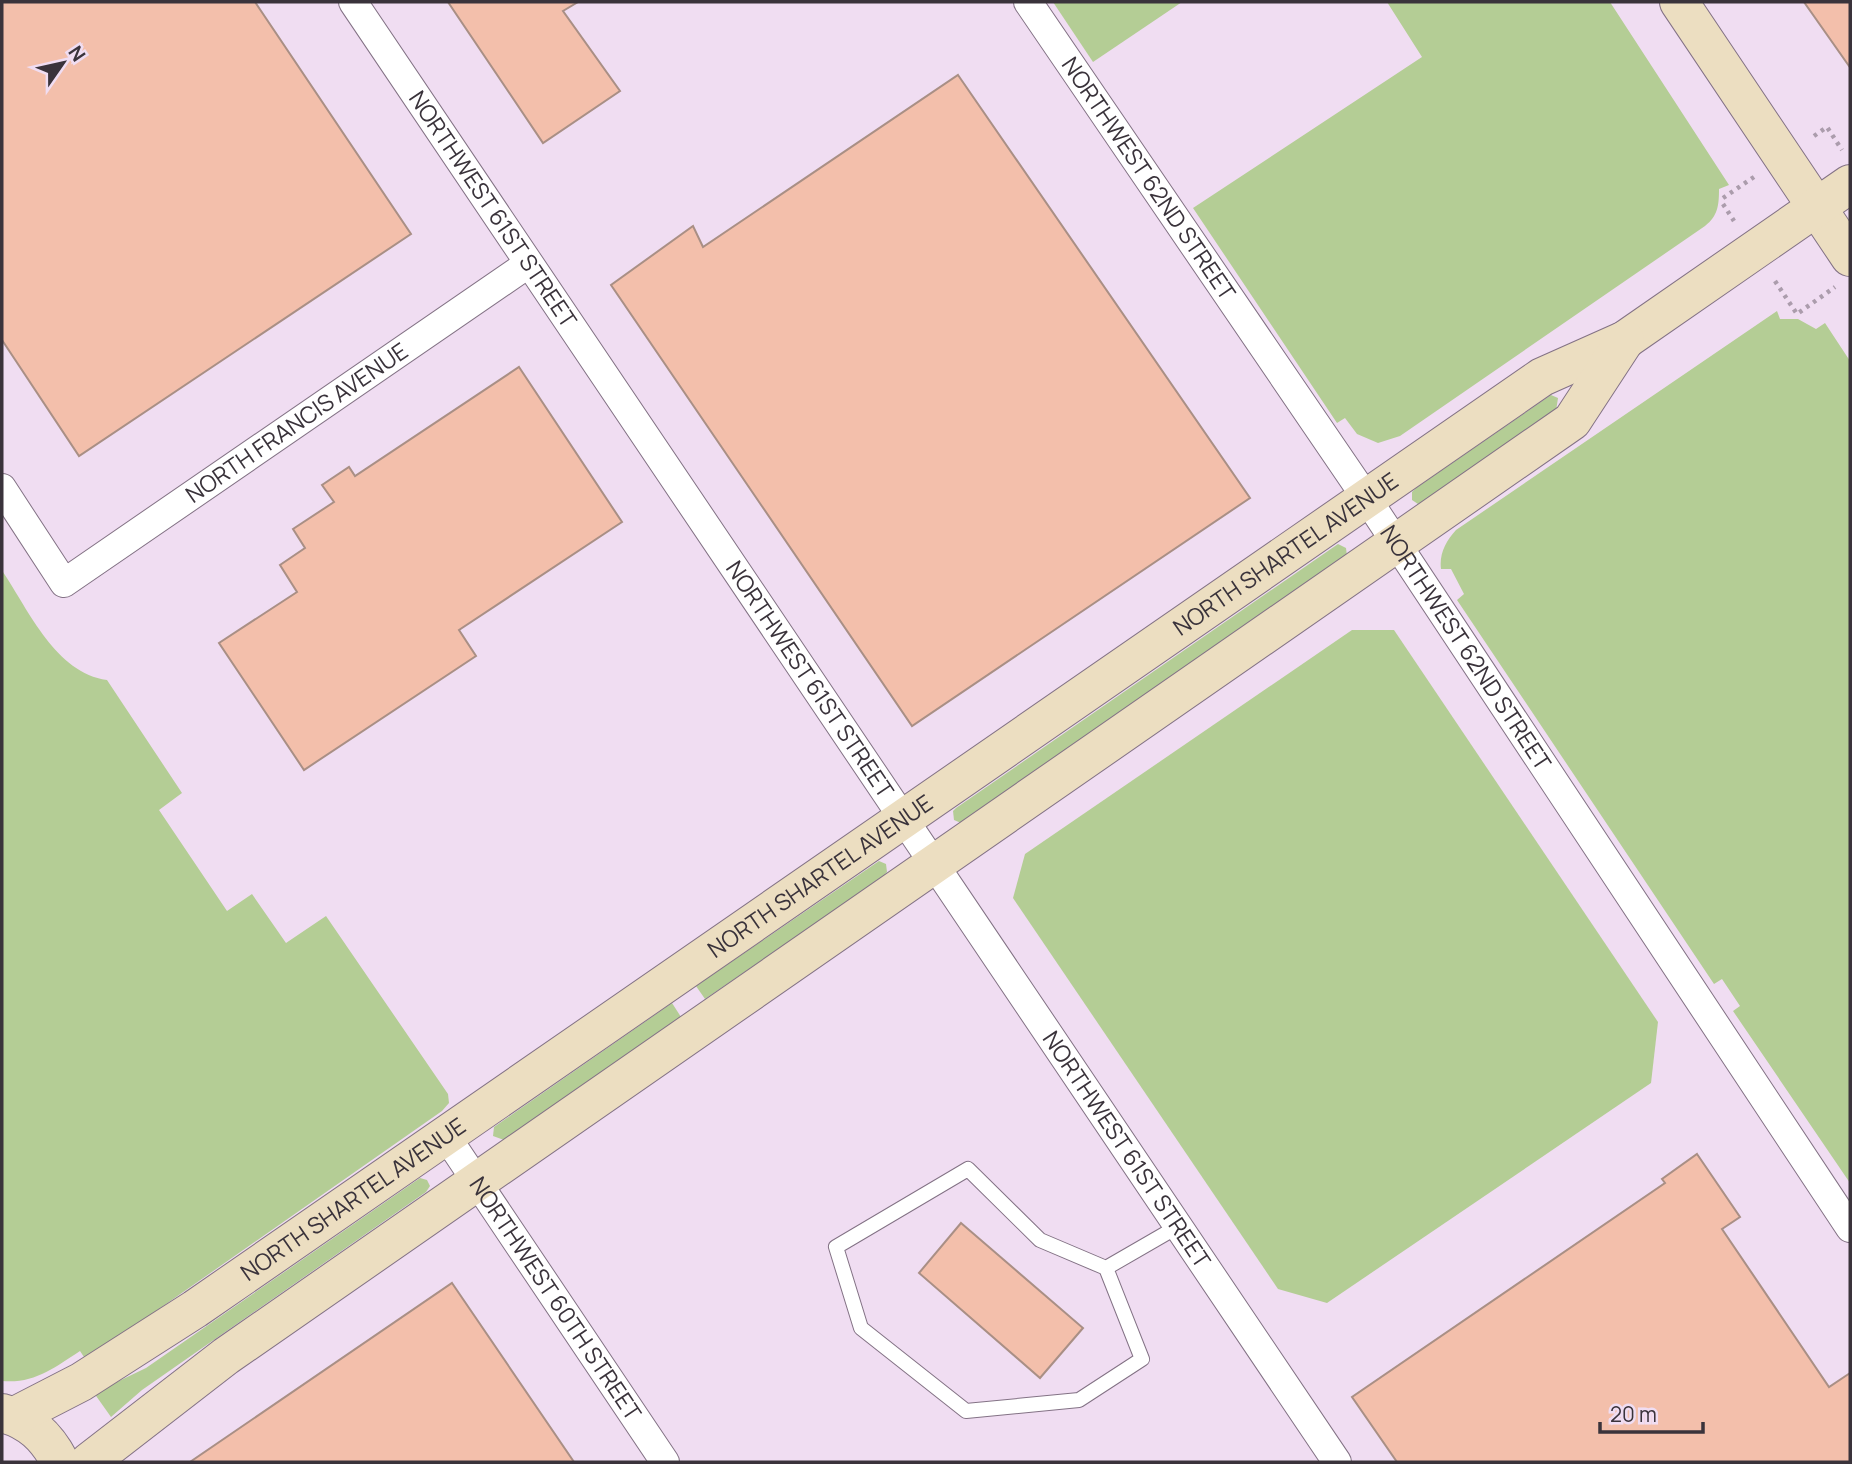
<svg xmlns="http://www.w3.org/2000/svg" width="1852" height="1464" font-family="Manrope,sans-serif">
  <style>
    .green { fill: #b4cd95 }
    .building { fill: #f3bfab; stroke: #a98f85; stroke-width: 2 }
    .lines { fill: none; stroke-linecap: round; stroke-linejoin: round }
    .lane-casing { stroke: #837285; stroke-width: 16 }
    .street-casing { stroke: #837285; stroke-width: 30 }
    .secondary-casing { stroke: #837285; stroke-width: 40 }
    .path { stroke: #ab9cac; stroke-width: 4.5; stroke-dasharray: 3.5 5; stroke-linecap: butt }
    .lane { stroke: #fff; stroke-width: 14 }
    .street { stroke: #fff; stroke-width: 28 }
    .secondary { stroke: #ecdec1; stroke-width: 38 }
    .labels { text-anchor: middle; stroke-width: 5; stroke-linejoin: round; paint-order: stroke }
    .street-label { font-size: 23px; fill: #3a333b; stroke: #f0ddf2 }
  </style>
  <rect width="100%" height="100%" fill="#f0ddf2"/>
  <g class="green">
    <path d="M 1053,2 L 1182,2 L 1093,62 Z"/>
    <path d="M 1387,2 L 1610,2 L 1729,185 L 1719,189 C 1719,205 1718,216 1705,226 L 1400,436 L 1378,443 L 1357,434 L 1345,418 L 1337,423 L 1193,208 L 1422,57 Z"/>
    <path d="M 1777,311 L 1780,319 L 1798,319 L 1816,329 L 1825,323 L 1850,361 L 1850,1183 L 1733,1011 L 1740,1006 L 1722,979 L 1714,984 L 1457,600 L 1464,594 L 1451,569 L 1441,569 C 1439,554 1446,541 1456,530 Z"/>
    <path d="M 1551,395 L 1558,398 L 1556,411 L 1425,500 L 1418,504 L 1412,500 L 1412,492 L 1416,488 Z"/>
    <path d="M 1338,544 L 1346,548 L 1347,556 L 961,823 L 954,820 L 953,811 L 956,808 Z"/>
    <path d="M 3,572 C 29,611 56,673 107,680 L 182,793 L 159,810 L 227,911 L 252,894 L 286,943 L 326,916 L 448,1094 L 449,1103 L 442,1111 L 86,1360 L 80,1351 C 54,1368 34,1384 2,1381 Z"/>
    <path d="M 1352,630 L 1394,630 L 1658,1022 L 1651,1083 L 1327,1303 L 1278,1289 L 1013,898 L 1025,854 Z"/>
    <path d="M 879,861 L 886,864 L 887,872 L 882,878 L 705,999 L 696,986 Z"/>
    <path d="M 672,1003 L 681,1017 L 504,1140 L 493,1136 L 494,1127 Z"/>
    <path d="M 420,1178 L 427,1180 L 430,1186 L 426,1192 L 142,1390 L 111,1417 L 94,1393 L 146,1368 Z"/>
  </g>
  <g class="building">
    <path d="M 2,2 L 255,2 L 411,234 L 79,456 L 2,340 Z"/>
    <path d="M 448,2 L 578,2 L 563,11 L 620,91 L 543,143 Z"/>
    <path d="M 1804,2 L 1850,2 L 1850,65 L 1849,66 Z"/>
    <path d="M 958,75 L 1250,498 L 912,726 L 611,285 L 693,226 L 703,247 Z"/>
    <path d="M 519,367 L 622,522 L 459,630 L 476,656 L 304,770 L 219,643 L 297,592 L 280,565 L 305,548 L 293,529 L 334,502 L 322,485 L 349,467 L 355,476 Z"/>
    <path d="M 1697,1154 L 1740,1217 L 1722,1229 L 1829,1387 L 1850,1373 L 1850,1462 L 1397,1462 L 1352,1397 L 1665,1183 L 1662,1179 Z"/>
    <path d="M 961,1223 L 1083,1328 L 1040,1378 L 919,1273 Z"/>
    <path d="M 452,1283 L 574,1462 L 190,1462 Z"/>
  </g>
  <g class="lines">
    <defs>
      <path id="lane" d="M 1106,1268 L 1142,1359 L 1079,1400 L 966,1411 L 861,1328 L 836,1247 L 968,1169 L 1040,1240 L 1106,1268 L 1177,1227"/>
      <g id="street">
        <path id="s1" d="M 353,2 L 1337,1462"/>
        <path id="s2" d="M 1028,2 L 1367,499 L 1850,1228"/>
        <path id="s3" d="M 2,488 L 64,583 L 528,264"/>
        <path id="s4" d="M 446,1136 L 665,1462"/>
      </g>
      <g id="secondary">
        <path d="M 1679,2 L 1850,257"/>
        <path d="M 2,1413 C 30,1420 47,1437 60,1462"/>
        <path id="s5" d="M 15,1416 L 81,1382 L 195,1309 L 1542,377 L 1625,340 L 1850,184"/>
        <path d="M 89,1462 L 226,1356 L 1572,421 L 1625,340"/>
      </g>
    </defs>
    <use href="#lane" class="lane-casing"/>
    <use href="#street" class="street-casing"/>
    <use href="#secondary" class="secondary-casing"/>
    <g class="path">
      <path d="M 1814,136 L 1827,127 L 1842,150"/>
      <path d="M 1723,198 L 1754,177"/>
      <path d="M 1723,204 L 1734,221"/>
      <path d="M 1775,281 L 1797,314 L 1835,287"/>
    </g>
    <use href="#lane" class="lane"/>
    <use href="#street" class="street"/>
    <use href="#secondary" class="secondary"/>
  </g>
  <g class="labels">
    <g class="street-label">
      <text dy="8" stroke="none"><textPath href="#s2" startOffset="214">NORTHWEST 62ND STREET</textPath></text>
      <text dy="8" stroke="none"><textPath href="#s1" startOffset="250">NORTHWEST 61ST STREET</textPath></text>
      <text dy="8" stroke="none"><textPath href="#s3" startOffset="396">NORTH FRANCIS AVENUE</textPath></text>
      <text dy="8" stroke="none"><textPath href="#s5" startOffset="1536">NORTH SHARTEL AVENUE</textPath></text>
      <text dy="8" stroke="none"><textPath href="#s2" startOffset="780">NORTHWEST 62ND STREET</textPath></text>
      <text dy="8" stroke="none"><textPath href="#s1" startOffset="817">NORTHWEST 61ST STREET</textPath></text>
      <text dy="8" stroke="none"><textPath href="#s5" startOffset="970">NORTH SHARTEL AVENUE</textPath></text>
      <text dy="8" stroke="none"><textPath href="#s1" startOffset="1384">NORTHWEST 61ST STREET</textPath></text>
      <text dy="8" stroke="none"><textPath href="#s5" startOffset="402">NORTH SHARTEL AVENUE</textPath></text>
      <text dy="8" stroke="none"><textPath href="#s4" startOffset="196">NORTHWEST 60TH STREET</textPath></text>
    </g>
  </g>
  <rect width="1852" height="1464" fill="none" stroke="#3a333b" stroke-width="7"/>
  <g transform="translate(63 63) rotate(56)" stroke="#f0ddf2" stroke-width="5" paint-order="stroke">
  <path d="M0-5L12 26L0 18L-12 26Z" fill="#3a333b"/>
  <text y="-10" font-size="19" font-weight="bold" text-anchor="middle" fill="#3a333b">N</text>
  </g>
  <path d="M1600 1422v10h103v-10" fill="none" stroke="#3a333b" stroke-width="3.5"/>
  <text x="1610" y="1422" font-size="21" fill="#3a333b" stroke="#f0ddf2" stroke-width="5" paint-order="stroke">20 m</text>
</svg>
